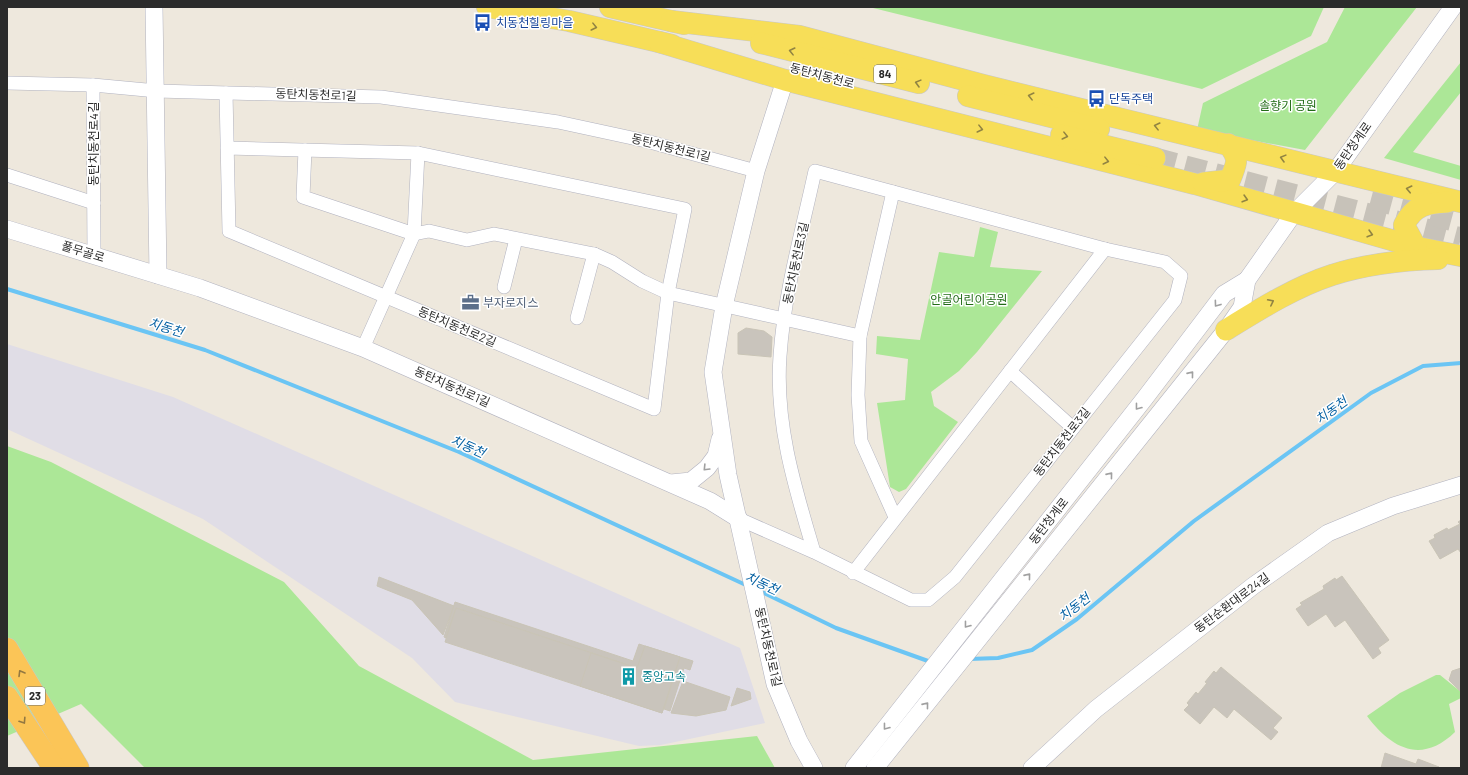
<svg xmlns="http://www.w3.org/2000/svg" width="1468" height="775" font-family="Barlow,'Noto Sans KR',sans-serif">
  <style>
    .industrial { fill: #e0dde6 }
    .green { fill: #ace797 }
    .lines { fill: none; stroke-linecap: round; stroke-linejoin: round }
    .stream { stroke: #6bc5f4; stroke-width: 4 }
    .building { fill: #c9c4bc; stroke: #c9c4b6 }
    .primary-tunnel { stroke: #c7c2b9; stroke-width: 21; stroke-dasharray: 21 10; stroke-linecap: butt }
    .minor-casing { stroke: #b1b2bf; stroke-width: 14 }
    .tertiary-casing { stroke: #b1b2bf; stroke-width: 18 }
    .primary-casing { stroke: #c8c8c8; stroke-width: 22 }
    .trunk-casing { stroke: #c8c8c8; stroke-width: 23 }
    .minor { stroke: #fff; stroke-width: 13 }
    .tertiary { stroke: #fff; stroke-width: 17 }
    .primary { stroke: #f7de58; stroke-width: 21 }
    .trunk { stroke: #fbc557; stroke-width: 22 }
    .oneway { stroke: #918442 }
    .oneway2 { stroke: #a0a0a0 }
    .oneway3 { stroke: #937841 }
    .labels { text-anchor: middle; stroke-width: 3; stroke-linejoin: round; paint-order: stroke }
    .shield { fill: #fff; stroke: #6b6b6b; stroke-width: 1 }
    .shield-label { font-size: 11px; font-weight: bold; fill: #2b2b2b }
    .transit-label { font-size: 12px; fill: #164399; stroke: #fff; text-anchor: start }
    .street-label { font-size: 12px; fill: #2b2b2b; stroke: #fff }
    .park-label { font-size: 12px; fill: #226c17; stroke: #fff }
    .service-label { font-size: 12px; fill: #4e5e75; stroke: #fff; text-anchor: start }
    .culture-label { font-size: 12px; fill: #0d838f; stroke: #fff; text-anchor: start }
    .water-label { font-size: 13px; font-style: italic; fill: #0762a3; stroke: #fff }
  </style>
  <rect width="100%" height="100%" fill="#eee8dd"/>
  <path class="industrial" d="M 7,344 L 173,397 L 740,648 L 765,723 L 661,745 L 639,746 L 455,702 L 412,658 L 203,519 L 7,429 Z"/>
  <g class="green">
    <path d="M 869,7 L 1324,7 L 1311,36 L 1202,89 Z"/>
    <path d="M 1345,7 L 1417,7 L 1305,150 L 1197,130 L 1203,103 L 1327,42 Z"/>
    <path d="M 1461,62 L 1461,92 L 1413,152 L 1461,166 L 1461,180 L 1384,158 Z"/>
    <path d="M 980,227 L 998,232 L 990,267 L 1042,271 L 977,352 L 959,371 L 931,392 L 934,406 L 958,422 L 906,489 L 899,492 L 890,487 L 877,403 L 905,400 L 908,359 L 876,354 L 877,336 L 920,340 L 939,252 L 974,257 Z"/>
    <path d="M 7,446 L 51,462 L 284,582 L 359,666 L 533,760 L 757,736 L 775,768 L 145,768 L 81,704 L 7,736 Z"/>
    <path d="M 1436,675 L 1440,675 L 1461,692 L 1461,698 L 1449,704 L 1455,732 C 1421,765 1391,748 1367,716 L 1400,693 Z"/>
  </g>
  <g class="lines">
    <g class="stream">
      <path d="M 7,289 L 205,350 L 459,452 L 748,586"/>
      <path d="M 760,591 L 836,628 L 928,661 L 933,661"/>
      <path d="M 969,659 L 998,658 L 1032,650 L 1077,619 L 1194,521 L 1371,393 L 1423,366 L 1461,363"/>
    </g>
  </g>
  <g class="building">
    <path d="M 746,328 L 764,331 L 772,337 L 771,357 L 738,354 L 738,333 Z"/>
    <path d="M 1461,520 L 1461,553 L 1458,549 L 1440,559 L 1429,541 L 1435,538 L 1434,535 L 1447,528 L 1448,530 L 1460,524 L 1458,522 Z"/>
    <path d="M 1342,576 L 1389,640 L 1378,648 L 1381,653 L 1373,659 L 1345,620 L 1335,627 L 1326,614 L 1308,626 L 1296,609 L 1302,605 L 1300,603 L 1324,589 L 1323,586 L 1335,578 L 1336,580 Z"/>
    <path d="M 379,577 L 454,606 L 443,635 L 412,600 L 377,586 Z"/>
    <path d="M 455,602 L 633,661 L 639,644 L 645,646 L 637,668 L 456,608 L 446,638 L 444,637 Z"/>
    <path d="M 456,608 L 637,668 L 645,646 L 680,657 L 662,713 L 445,642 Z"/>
    <path d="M 645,646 L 680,657 L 662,713 L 580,686 L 591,653 L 637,668 Z"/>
    <path d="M 680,657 L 693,661 L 690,670 L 684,668 L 670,711 L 664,709 Z"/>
    <path d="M 1221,667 L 1282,718 L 1273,728 L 1278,732 L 1271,740 L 1234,709 L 1227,718 L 1214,707 L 1200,724 L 1184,710 L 1189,705 L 1187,703 L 1196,692 L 1198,694 L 1207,683 L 1205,682 L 1214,671 L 1216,673 Z"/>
    <path d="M 1461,668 L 1461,692 L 1449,680 L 1452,671 Z"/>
    <path d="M 683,681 L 730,697 L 726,710 L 696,716 L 671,713 Z"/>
    <path d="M 737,688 L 750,692 L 751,699 L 731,706 Z"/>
    <path d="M 1385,753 L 1416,764 L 1418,759 L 1439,767 L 1381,768 Z"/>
  </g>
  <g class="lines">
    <g class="primary-tunnel">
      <path d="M 1155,158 L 1461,238"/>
      <path d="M 1371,199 L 1461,223"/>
    </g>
    <defs>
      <g id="minor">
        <path d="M 7,83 L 93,85 L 157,91 L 381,97 L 558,122 L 646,141 L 756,171"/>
        <path d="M 93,85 L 94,255"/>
        <path d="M 226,93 L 229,231 L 654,409 L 668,293 L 685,209 L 418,153 L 227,148"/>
        <path d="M 305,150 L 303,197 L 414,234 L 429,231 L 467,240 L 494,234 L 594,254 L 612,262 L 642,281 L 668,293 L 860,336"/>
        <path d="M 7,175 L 94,203"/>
        <path d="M 893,192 L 860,336 L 858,395 L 861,441 L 895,517"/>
        <path d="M 504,287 L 516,239"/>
        <path d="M 577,318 L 594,254"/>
        <path d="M 363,348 L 414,234 L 418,153"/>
        <path d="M 1010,371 L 1073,428"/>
        <path d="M 739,519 L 814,552 L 911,600 L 928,600 L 955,577 L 1175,300 L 1181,276 L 1165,262 L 1105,249 L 815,171 C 802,231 784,294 780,356 C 775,424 795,488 814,552"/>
        <path d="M 853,573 L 1105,249"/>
      </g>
      <g id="tertiary">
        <path d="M 154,7 L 158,275"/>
        <path d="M 785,80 L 756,171 L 724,306 L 713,372 L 728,475 L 775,684 L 799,741 L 814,768"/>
        <path d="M 7,229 L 200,288 L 363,348 L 710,501 L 739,519"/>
        <path d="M 671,483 L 691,481 L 707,468 L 716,456 L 720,439"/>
        <path d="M 854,768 L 1145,398 L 1224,294 L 1247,280"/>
        <path d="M 875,768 L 1226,330 L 1242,307 L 1247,280 L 1294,213 L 1335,172 L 1453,7"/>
        <path d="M 1032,768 L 1096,709 L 1253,586 L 1328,533 L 1393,506 L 1461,485"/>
      </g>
      <g id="primary">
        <path d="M 487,7 L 569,21 L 672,45"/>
        <path d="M 610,7 L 684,24"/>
        <path d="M 671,21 L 799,36 L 983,85 L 1461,202"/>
        <path d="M 659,42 L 785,80 L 1195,184 L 1416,247 L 1461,256"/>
        <path d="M 761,43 L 919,83"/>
        <path d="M 968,96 L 1099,129"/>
        <path d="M 1061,135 L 1155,158"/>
        <path d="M 1203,183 L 1230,180 C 1237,162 1240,160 1228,144"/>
        <path d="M 1416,247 L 1404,225 C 1414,205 1427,203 1448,202"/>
        <path d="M 1226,330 C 1260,309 1295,287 1332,275 C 1366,264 1403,260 1438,259"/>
      </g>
      <g id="trunk">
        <path d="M 7,649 L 78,768"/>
        <path d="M 7,697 L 54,768"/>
      </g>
    </defs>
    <use href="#minor" class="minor-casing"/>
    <use href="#tertiary" class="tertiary-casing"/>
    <use href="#primary" class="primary-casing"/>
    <use href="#trunk" class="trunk-casing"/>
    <use href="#minor" class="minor"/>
    <use href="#tertiary" class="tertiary"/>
    <use href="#primary" class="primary"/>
    <use href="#trunk" class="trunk"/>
  </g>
  <defs><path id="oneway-chevron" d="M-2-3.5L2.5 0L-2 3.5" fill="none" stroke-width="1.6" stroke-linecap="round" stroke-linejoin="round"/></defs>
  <g class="oneway">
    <use href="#oneway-chevron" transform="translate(594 27) rotate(14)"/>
    <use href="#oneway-chevron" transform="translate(792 51) rotate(-166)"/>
    <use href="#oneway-chevron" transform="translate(918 83) rotate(-165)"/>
    <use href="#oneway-chevron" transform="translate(1031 96) rotate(-166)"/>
    <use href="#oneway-chevron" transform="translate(1157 126) rotate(-166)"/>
    <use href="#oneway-chevron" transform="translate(980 129) rotate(14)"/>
    <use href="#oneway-chevron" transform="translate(1065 136) rotate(14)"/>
    <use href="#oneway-chevron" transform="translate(1283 158) rotate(-165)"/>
    <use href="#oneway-chevron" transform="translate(1106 161) rotate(14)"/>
    <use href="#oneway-chevron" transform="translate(1409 189) rotate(-167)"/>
    <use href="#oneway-chevron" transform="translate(1245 199) rotate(16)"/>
    <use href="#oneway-chevron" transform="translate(1370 234) rotate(16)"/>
    <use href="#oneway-chevron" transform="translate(1271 302) rotate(-27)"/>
  </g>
  <g class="oneway2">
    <use href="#oneway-chevron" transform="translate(1217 304) rotate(126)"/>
    <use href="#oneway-chevron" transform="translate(1191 374) rotate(-51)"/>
    <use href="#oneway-chevron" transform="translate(1138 407) rotate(128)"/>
    <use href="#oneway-chevron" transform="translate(706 468) rotate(134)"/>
    <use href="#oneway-chevron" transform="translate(1110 475) rotate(-51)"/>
    <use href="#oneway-chevron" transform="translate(1028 576) rotate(-51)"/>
    <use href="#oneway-chevron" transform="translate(967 625) rotate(128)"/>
    <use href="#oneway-chevron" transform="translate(926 705) rotate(-51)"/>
    <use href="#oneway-chevron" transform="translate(886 727) rotate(128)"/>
  </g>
  <g class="oneway3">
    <use href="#oneway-chevron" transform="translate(21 673) rotate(-121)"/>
    <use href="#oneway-chevron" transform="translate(23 721) rotate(57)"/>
  </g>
  <defs>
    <symbol id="bus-bare" viewBox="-9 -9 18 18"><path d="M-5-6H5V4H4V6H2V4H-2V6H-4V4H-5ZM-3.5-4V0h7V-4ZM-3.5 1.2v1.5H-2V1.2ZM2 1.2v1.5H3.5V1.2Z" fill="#1a4fb4" stroke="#fff" stroke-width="2.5" paint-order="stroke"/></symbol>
    <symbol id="office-bare" viewBox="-9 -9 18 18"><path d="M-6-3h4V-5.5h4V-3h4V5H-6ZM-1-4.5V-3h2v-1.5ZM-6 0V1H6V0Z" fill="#5c6f8a" stroke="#fff" stroke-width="2.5" paint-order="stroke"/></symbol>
    <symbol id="building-bare" viewBox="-9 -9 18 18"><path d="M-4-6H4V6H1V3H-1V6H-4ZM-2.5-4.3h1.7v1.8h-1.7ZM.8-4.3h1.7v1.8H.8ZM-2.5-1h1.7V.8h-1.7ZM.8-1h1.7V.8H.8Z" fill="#0f9aa8" stroke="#fff" stroke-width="2.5" paint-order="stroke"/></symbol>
  </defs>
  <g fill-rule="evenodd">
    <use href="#bus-bare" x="470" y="10" width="25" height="25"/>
    <use href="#bus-bare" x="1084" y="86" width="25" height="25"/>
    <use href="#office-bare" x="458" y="290" width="25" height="25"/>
    <use href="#building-bare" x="616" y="664" width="25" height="25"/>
  </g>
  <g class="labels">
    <g class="shield">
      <rect x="874" y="65" width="22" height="18" rx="3"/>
      <rect x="25" y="687" width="20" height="18" rx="3"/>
    </g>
    <g class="shield-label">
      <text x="885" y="78">84</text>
      <text x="35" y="700">23</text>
    </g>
    <g class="transit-label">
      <text x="496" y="27">치동천힐링마을</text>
      <text x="1109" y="103">단독주택</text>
    </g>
    <g class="street-label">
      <text transform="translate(822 76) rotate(15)" y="4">동탄치동천로</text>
      <text transform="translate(316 95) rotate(2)" y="4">동탄치동천로1길</text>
      <text transform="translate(94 144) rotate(-90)" y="4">동탄치동천로4길</text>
      <text transform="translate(1353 146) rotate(-55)" y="4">동탄청계로</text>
      <text transform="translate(671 148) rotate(14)" y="4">동탄치동천로1길</text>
      <text transform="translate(83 252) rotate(17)" y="4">풀무골로</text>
      <text transform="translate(796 263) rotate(-78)" y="4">동탄치동천로3길</text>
      <text transform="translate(457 327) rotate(23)" y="4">동탄치동천로2길</text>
      <text transform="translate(452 387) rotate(24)" y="4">동탄치동천로1길</text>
      <text transform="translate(1062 442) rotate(-52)" y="4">동탄치동천로3길</text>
      <text transform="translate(1049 521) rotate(-52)" y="4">동탄청계로</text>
      <text transform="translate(1232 603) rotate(-37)" y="4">동탄순환대로24길</text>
      <text transform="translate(768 647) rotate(77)" y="4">동탄치동천로1길</text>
    </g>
    <g class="park-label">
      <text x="1288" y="110">솔향기 공원</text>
      <text x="969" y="304">안골어린이공원</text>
    </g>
    <g class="service-label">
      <text x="483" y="307">부자로지스</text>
    </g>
    <g class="culture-label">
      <text x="642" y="681">중앙고속</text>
    </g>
    <g class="water-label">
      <text transform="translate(166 327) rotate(17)" y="5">치동천</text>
      <text transform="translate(1331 410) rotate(-36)" y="5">치동천</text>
      <text transform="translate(468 446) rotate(24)" y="5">치동천</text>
      <text transform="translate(762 583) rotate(25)" y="5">치동천</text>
      <text transform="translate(1074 607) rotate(-38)" y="5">치동천</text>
    </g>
  </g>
  <rect width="1468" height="775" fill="none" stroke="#2b2b2b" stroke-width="16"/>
</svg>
